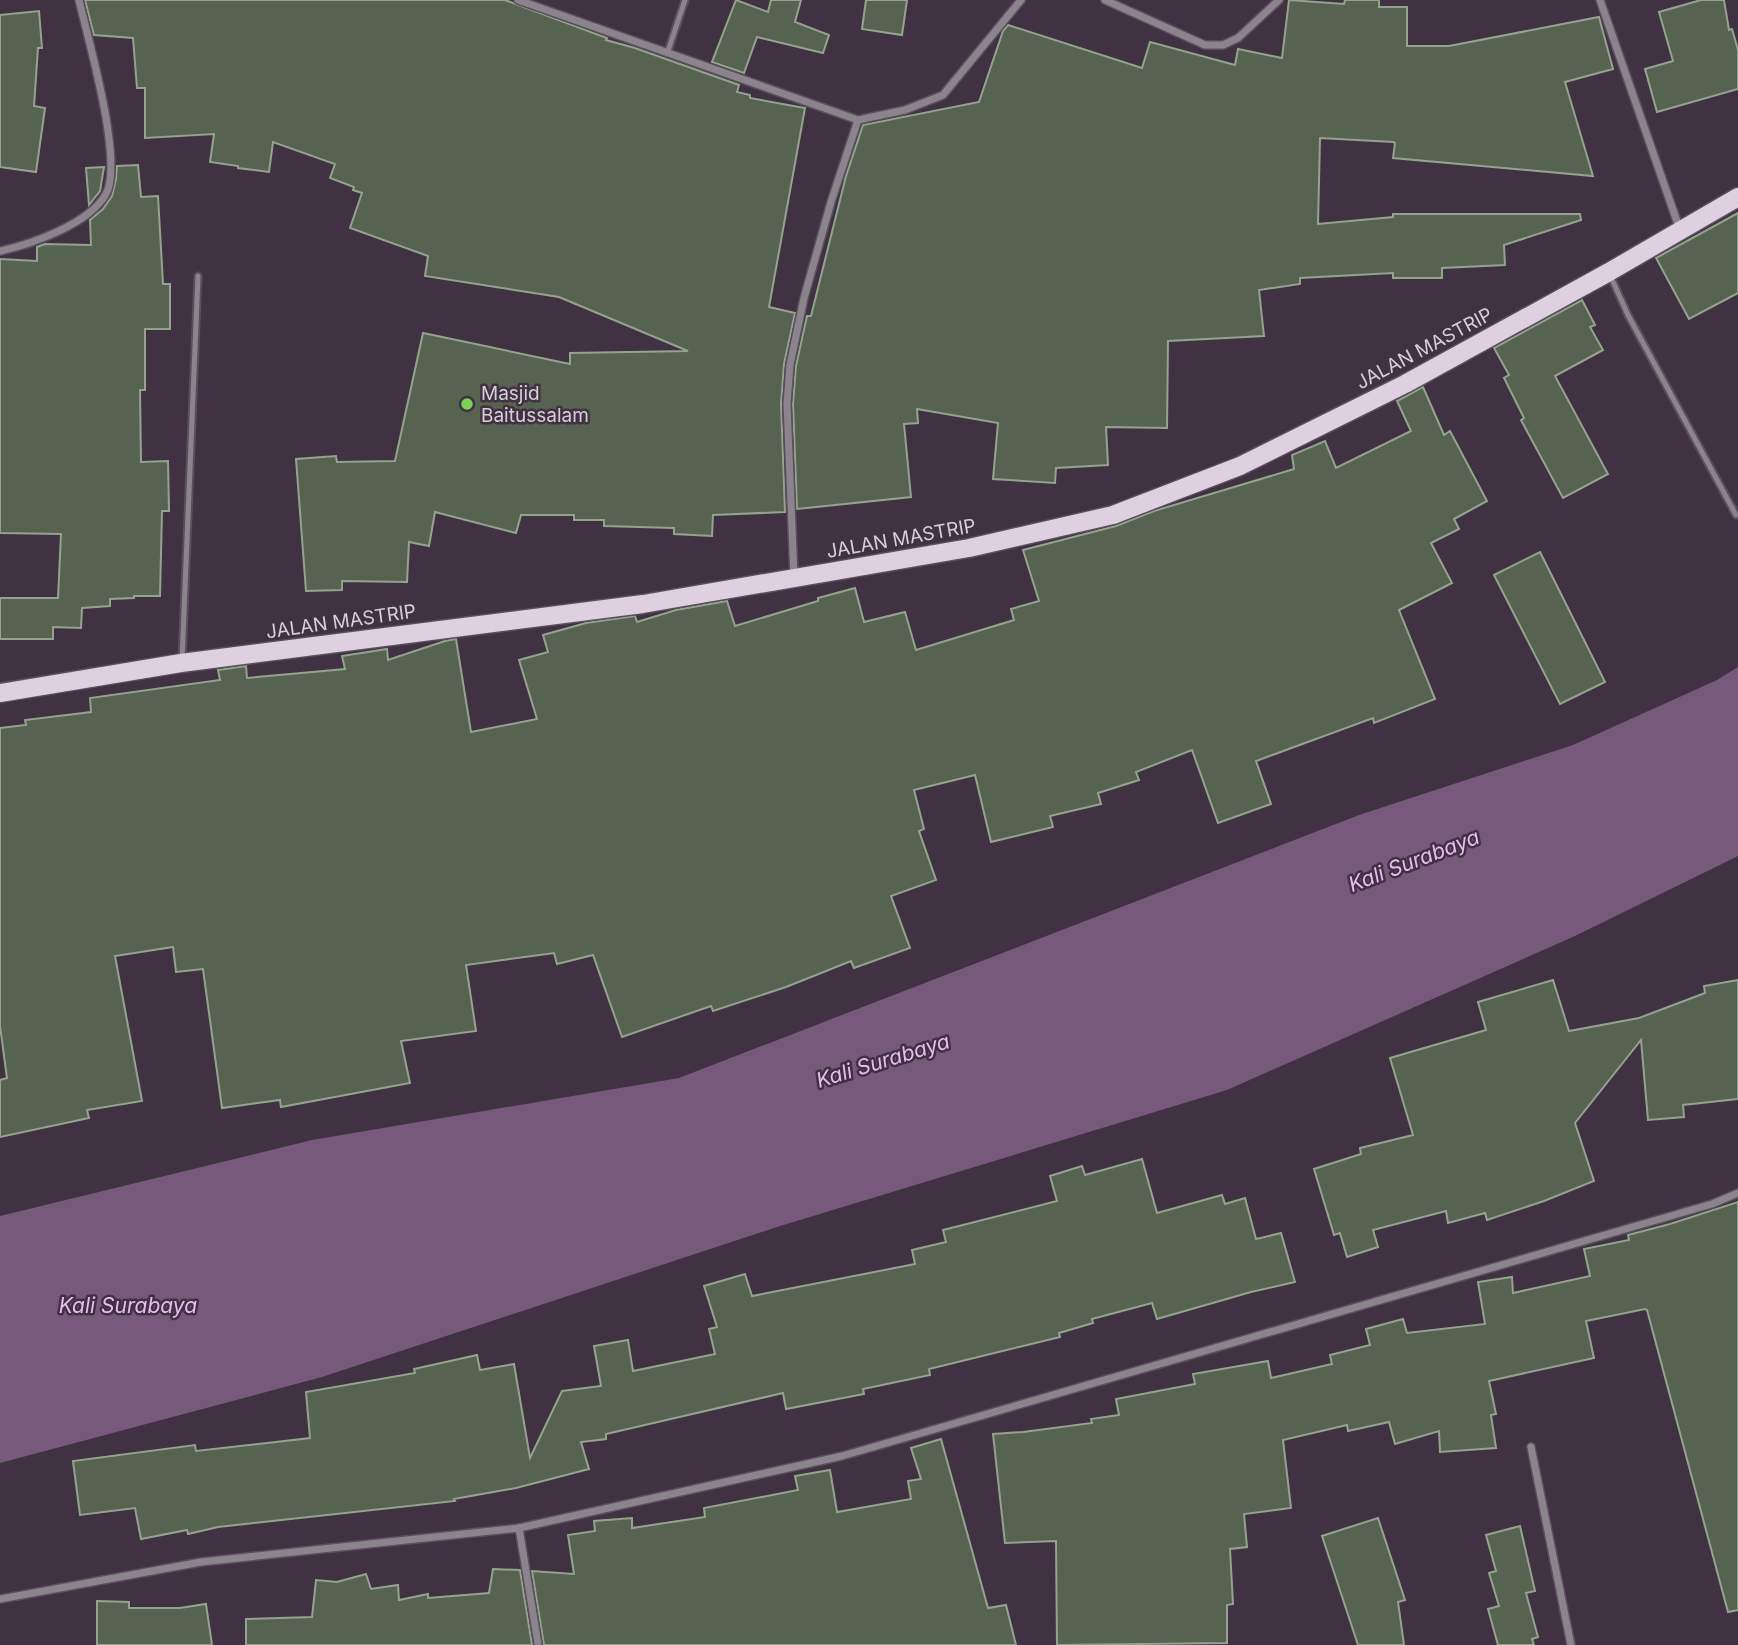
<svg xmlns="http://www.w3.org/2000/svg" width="1738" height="1645" font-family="Inter,sans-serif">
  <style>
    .water { fill: #77597c }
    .building { fill: #556350; stroke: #94a38e; stroke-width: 2 }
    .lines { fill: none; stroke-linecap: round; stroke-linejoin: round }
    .lane-casing { stroke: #5b4e5e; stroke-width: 9 }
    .street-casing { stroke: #5b4e5e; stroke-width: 10 }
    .primary-casing { stroke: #5b4e5e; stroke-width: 21 }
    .lane { stroke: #8b848c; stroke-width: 5 }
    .street { stroke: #8b848c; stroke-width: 7 }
    .primary { stroke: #decfe1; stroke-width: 18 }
    .poi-dot { fill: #7bd156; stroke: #403243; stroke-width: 2.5 }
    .labels { text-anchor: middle; stroke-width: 5; stroke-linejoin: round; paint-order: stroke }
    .street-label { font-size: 19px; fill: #d7ced8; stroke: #403243 }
    .poi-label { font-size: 19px; fill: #d7ced8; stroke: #403243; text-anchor: start }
    .water-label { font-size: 21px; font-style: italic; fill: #ebbaf4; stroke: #403243 }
  </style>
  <rect width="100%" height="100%" fill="#403243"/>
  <path class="water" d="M 1738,667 L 1738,856 L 1575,936 L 1227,1090 L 777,1227 L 322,1377 L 0,1463 L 0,1216 L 312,1140 L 679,1078 L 1359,815 L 1573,745 L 1717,680 Z"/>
  <g class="building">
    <path d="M 85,0 L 505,0 L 607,38 L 606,40 L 635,48 L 739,85 L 737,92 L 750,95 L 750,98 L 805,108 L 769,307 L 795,313 L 784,364 L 781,404 L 785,512 L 713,515 L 712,536 L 674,534 L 674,528 L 604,526 L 604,520 L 574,520 L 574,515 L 521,515 L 516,533 L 435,512 L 429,546 L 409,542 L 407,582 L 342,581 L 342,590 L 306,591 L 296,459 L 336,456 L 337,462 L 395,461 L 423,333 L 570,364 L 570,353 L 688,351 L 559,297 L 425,276 L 428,256 L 350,228 L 362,193 L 353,190 L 354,187 L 330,178 L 335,164 L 273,142 L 269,172 L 238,168 L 238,166 L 210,162 L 214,134 L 145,138 L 145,88 L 137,88 L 133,38 L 94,35 Z"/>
    <path d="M 736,0 L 768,12 L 771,0 L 801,0 L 795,22 L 829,35 L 823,53 L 757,37 L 744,73 L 712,62 Z"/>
    <path d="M 866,0 L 907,0 L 902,35 L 862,29 Z"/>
    <path d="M 1289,0 L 1344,4 L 1345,0 L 1379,0 L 1379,7 L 1407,7 L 1407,46 L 1449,46 L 1599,17 L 1613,69 L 1565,82 L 1593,176 L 1393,158 L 1395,143 L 1393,142 L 1320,138 L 1318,224 L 1393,217 L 1393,214 L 1580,214 L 1581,220 L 1504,245 L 1505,265 L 1442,268 L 1442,278 L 1393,278 L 1393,273 L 1300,278 L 1300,284 L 1259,290 L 1264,336 L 1168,341 L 1167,428 L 1106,427 L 1108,465 L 1056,468 L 1055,483 L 993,479 L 998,423 L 917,409 L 918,423 L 904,424 L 911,497 L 797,509 L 793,404 L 796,366 L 807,316 L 811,316 L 846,176 L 863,125 L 979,102 L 1003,31 L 1008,25 L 1142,68 L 1150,42 L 1235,65 L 1238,49 L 1282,58 Z"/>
    <path d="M 1701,0 L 1724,0 L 1729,30 L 1732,29 L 1738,50 L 1738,89 L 1657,112 L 1645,69 L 1673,61 L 1659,12 Z"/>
    <path d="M 39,11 L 42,48 L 38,48 L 34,106 L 45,108 L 36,172 L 0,167 L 0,15 Z"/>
    <path d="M 138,165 L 141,197 L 158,196 L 163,284 L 170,284 L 170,329 L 145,329 L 145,390 L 140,390 L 141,462 L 168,461 L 169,511 L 162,511 L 160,596 L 134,596 L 134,598 L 110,599 L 110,606 L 82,608 L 81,628 L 53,627 L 53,639 L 0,639 L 0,598 L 58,598 L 61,534 L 0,533 L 0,259 L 37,261 L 37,247 L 45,244 L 91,245 L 90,220 L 103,209 L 112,196 L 116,179 L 117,166 Z"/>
    <path d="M 104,167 L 100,191 L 89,205 L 86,168 Z"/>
    <path d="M 1738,213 L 1738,293 L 1689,319 L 1656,258 Z"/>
    <path d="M 1582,300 L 1595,325 L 1590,327 L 1603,350 L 1555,376 L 1608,474 L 1563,498 L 1521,420 L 1524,418 L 1504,378 L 1509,375 L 1494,348 Z"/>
    <path d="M 1423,387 L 1444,435 L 1450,431 L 1487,501 L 1454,519 L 1459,529 L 1431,543 L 1452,583 L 1399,610 L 1435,699 L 1374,723 L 1373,718 L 1256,761 L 1271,804 L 1218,823 L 1192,750 L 1136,772 L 1139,780 L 1098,793 L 1101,804 L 1050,816 L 1053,827 L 991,842 L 975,775 L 914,790 L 924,829 L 919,831 L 936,880 L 891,896 L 910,948 L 854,968 L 851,961 L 786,987 L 713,1011 L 711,1006 L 622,1037 L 593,955 L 557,964 L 554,953 L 466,965 L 476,1031 L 401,1041 L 410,1083 L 281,1107 L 280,1100 L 222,1108 L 203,969 L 176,972 L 173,947 L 115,956 L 142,1101 L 87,1110 L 89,1118 L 0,1137 L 0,1080 L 7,1078 L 0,1026 L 0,728 L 26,725 L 25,720 L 91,712 L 90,698 L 220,680 L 218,670 L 246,666 L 247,678 L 345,669 L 342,656 L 387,649 L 388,660 L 445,641 L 456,639 L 471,732 L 537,719 L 519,660 L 548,652 L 543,635 L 586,623 L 635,616 L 637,622 L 676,610 L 727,601 L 735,626 L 818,601 L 818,598 L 855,588 L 864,622 L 905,612 L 916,650 L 1014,620 L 1011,609 L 1039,601 L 1023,550 L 1116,526 L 1154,511 L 1294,469 L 1292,455 L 1325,441 L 1336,468 L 1411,431 L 1397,401 Z"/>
    <path d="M 1540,552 L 1605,682 L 1560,704 L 1494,575 Z"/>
    <path d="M 1553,980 L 1569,1031 L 1639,1018 L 1705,993 L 1704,986 L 1738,980 L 1738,1099 L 1683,1105 L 1684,1117 L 1648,1120 L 1641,1040 L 1575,1123 L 1594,1181 L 1544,1201 L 1487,1220 L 1485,1213 L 1448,1223 L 1446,1211 L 1373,1230 L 1378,1247 L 1347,1257 L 1340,1233 L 1334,1235 L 1314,1169 L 1361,1154 L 1360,1148 L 1413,1135 L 1390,1058 L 1486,1030 L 1478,1002 Z"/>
    <path d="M 1142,1159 L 1157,1213 L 1222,1195 L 1225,1204 L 1245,1198 L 1256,1239 L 1281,1233 L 1295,1282 L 1251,1292 L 1157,1319 L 1152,1303 L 1092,1319 L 1093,1323 L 1059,1333 L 1060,1337 L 929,1369 L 930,1375 L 863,1389 L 864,1394 L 786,1409 L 783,1393 L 606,1434 L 606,1439 L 581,1442 L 589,1469 L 516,1488 L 454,1499 L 455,1501 L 218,1527 L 188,1534 L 187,1530 L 141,1539 L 135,1508 L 80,1515 L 73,1461 L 195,1445 L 196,1451 L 310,1438 L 306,1392 L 415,1373 L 414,1369 L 477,1355 L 480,1370 L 514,1364 L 530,1458 L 562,1391 L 601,1386 L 594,1346 L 628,1340 L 633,1371 L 715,1354 L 709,1329 L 717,1327 L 704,1286 L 745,1274 L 752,1296 L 915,1264 L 912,1250 L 946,1242 L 943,1230 L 1057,1201 L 1050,1176 L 1082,1166 L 1085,1175 Z"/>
    <path d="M 1738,1202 L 1738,1610 L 1728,1612 L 1647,1310 L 1645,1309 L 1586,1321 L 1594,1358 L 1489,1381 L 1496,1414 L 1491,1415 L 1496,1448 L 1440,1452 L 1439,1431 L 1395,1444 L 1389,1422 L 1348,1431 L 1347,1425 L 1283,1440 L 1291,1508 L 1244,1514 L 1247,1547 L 1230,1549 L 1233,1604 L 1227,1605 L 1227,1643 L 1057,1645 L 1056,1541 L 1005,1543 L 993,1434 L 1023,1432 L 1092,1423 L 1091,1419 L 1119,1415 L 1116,1399 L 1195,1384 L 1193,1374 L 1268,1361 L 1271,1378 L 1332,1364 L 1330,1355 L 1370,1345 L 1366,1329 L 1403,1319 L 1407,1333 L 1485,1324 L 1478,1282 L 1512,1277 L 1513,1293 L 1590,1276 L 1584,1249 L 1629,1240 L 1628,1235 L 1670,1224 Z"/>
    <path d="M 941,1439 L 988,1608 L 1006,1605 L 1016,1645 L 544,1645 L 532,1571 L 574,1574 L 568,1535 L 595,1531 L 594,1521 L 632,1518 L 632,1528 L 705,1517 L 704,1508 L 798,1490 L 795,1476 L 830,1470 L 837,1512 L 911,1499 L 908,1481 L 921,1479 L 911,1448 Z"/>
    <path d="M 1378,1518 L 1405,1600 L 1398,1602 L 1404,1645 L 1358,1645 L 1322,1536 Z"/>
    <path d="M 1520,1526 L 1535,1591 L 1526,1593 L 1538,1637 L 1532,1639 L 1534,1645 L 1498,1645 L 1488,1609 L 1499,1606 L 1489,1573 L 1496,1571 L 1486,1535 Z"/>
    <path d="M 493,1569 L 520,1570 L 532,1645 L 246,1645 L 246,1619 L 312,1617 L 316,1580 L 337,1582 L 366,1574 L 371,1589 L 398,1585 L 399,1600 L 428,1594 L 428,1598 L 489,1593 Z"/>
    <path d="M 97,1601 L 129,1602 L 129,1608 L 180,1608 L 206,1604 L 212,1645 L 97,1645 Z"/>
  </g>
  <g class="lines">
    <defs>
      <g id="lane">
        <path d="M 668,51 L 685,0"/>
        <path d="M 1610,275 L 1628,315 L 1736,515"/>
        <path d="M 182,660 L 198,276"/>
      </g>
      <g id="street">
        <path d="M 518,0 L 858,120 L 905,110 L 943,95 L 1021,0"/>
        <path d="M 1105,0 L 1205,45 L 1223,45 L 1238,38 L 1279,0"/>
        <path d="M 1600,0 L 1680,230"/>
        <path d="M 0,251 C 32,244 89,224 106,194 C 124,162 88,39 79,0"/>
        <path d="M 794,577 L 787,404 L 790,365 L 804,298 L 831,202 L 858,120"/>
        <path d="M 1531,1447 L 1571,1645"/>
        <path d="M 519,1528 L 538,1644"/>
        <path d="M 0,1599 L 201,1562 L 519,1528 L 842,1456 L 1712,1204 L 1738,1193"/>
      </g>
      <path id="primary" d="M 0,693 L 181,663 L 643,604 L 969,548 L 1113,515 L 1240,466 L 1405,384 L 1609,272 L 1738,197"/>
    </defs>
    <use href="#lane" class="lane-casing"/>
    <use href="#street" class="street-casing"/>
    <use href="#primary" class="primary-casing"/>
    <use href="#lane" class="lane"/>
    <use href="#street" class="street"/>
    <use href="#primary" class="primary"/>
  </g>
  <circle class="poi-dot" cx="467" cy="404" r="7"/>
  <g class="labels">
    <g class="street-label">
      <text transform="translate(1424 348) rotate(-28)" y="7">JALAN MASTRIP</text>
      <text transform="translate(901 538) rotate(-10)" y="7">JALAN MASTRIP</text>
      <text transform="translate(341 621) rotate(-8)" y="7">JALAN MASTRIP</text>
    </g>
    <g class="poi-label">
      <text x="481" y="400">Masjid<tspan x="481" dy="22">Baitussalam</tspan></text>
    </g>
    <g class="water-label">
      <text transform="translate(1414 861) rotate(-21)" y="7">Kali Surabaya</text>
      <text transform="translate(883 1061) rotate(-17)" y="7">Kali Surabaya</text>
      <text x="128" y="1313">Kali Surabaya</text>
    </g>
  </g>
</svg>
